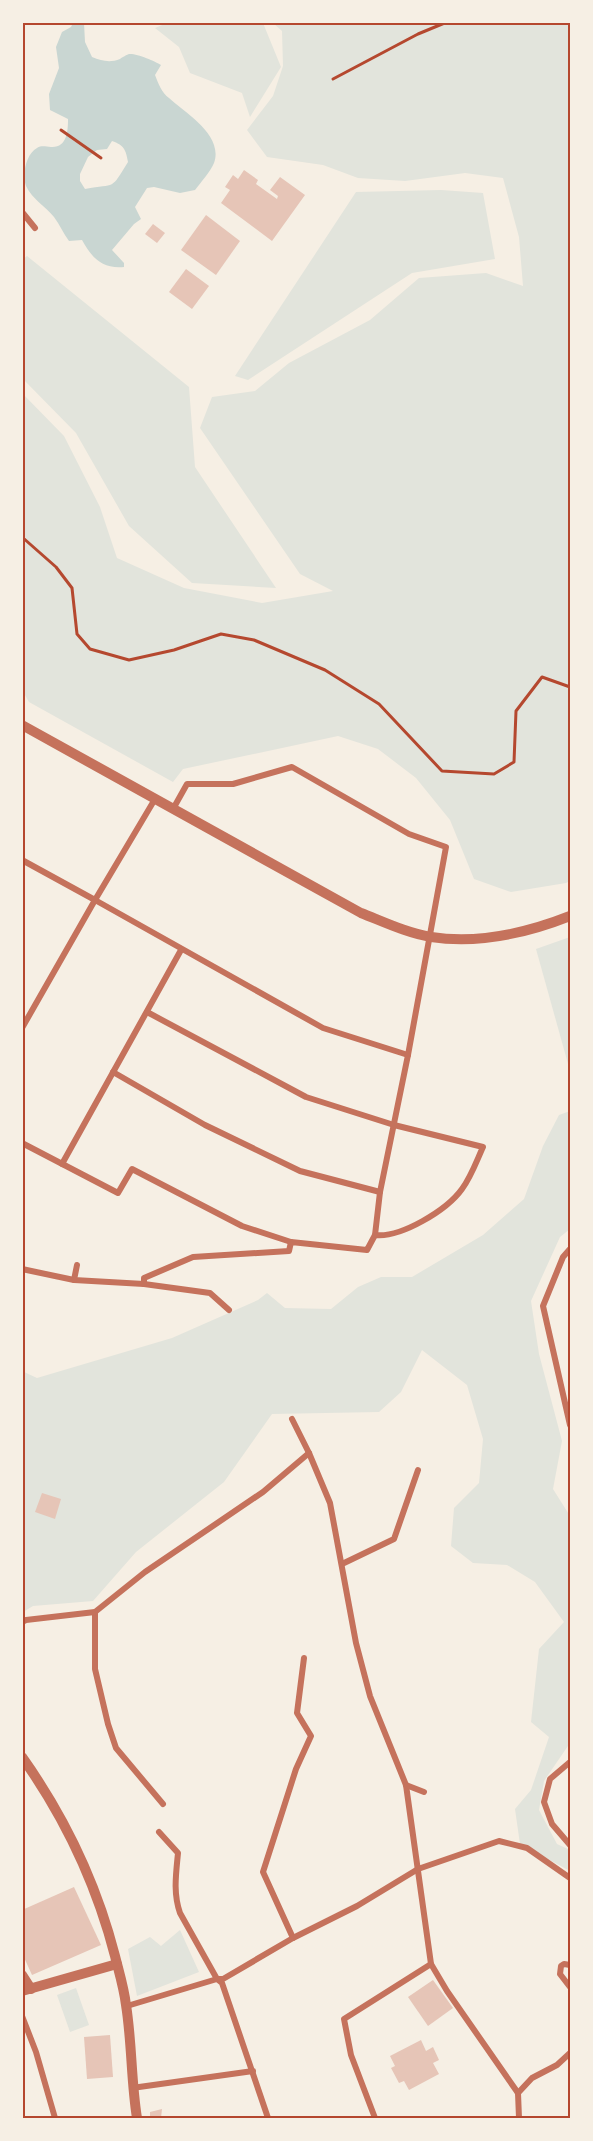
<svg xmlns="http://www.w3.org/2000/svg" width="593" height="2141" font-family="Poppins,sans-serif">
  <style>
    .green { fill: #e2e4dc }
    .water { fill: #c9d6d2; fill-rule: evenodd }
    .building { fill: #e6c5b7 }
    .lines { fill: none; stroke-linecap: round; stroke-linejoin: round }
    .path { stroke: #b5482f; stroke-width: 3 }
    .minor { stroke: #c5725c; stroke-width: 6 }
    .tertiary { stroke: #c5725c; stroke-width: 10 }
    .neatline { fill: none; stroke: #b5482f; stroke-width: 2 }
  </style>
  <rect width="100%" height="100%" fill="#f6efe4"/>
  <g class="green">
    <path d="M 167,23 L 263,23 L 281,67 L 250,117 L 242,93 L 190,73 L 179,47 L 155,28 Z"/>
    <path d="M 273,23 L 570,23 L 570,881 L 566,883 L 511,892 L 474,879 L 450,820 L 416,778 L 378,749 L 338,736 L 183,769 L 173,782 L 29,702 L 22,690 L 22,393 L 64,436 L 100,507 L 117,558 L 184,588 L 262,603 L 333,591 L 300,574 L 200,428 L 212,397 L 255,391 L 289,363 L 370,320 L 419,278 L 486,273 L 523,286 L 519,237 L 503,178 L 465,173 L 405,181 L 358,178 L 323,165 L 267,157 L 247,130 L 273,96 L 283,66 L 282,31 Z"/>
    <path d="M 441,190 L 483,193 L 495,259 L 412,273 L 248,380 L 235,376 L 356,192 Z"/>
    <path d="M 27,256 L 189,387 L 195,467 L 276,588 L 192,583 L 129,526 L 76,433 L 23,379 L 22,260 Z"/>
    <path d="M 570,937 L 570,1071 L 536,949 Z"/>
    <path d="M 570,1111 L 570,1229 L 560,1237 L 531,1301 L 539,1354 L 562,1441 L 553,1489 L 570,1516 L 570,1743 L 544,1781 L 539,1810 L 557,1844 L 570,1850 L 570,1871 L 520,1844 L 515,1809 L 531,1790 L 549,1737 L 531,1722 L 539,1649 L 564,1622 L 535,1582 L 507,1565 L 473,1563 L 451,1546 L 454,1508 L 479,1483 L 483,1439 L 467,1385 L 422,1350 L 401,1392 L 379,1412 L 272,1414 L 224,1482 L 136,1552 L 93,1601 L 33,1606 L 23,1612 L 22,1371 L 37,1378 L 172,1338 L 258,1300 L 267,1293 L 285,1308 L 331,1309 L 358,1287 L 381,1277 L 412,1277 L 483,1235 L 524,1199 L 543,1146 L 559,1115 Z"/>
    <path d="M 180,1930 L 199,1972 L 137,1996 L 128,1949 L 150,1937 L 161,1946 Z"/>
    <path d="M 76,1988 L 89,2025 L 70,2032 L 57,1995 Z"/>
  </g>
  <path class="water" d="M 73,23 L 84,23 L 85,42 L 92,57 C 102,61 110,63 120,59 C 121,58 128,54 129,54 C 136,53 155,61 161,65 L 155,75 C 158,83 162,93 169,98 C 185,113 224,135 214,163 C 210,172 201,182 195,190 L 180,193 L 154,187 L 147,188 L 135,207 L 141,219 L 134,224 L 112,250 L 124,263 L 124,267 C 102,269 92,258 82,240 L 69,241 C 63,233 60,225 54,217 C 45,206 32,199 26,186 C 22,174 26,154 37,148 C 42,145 46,147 51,147 C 67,148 68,131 68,119 L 50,110 L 49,94 L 59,68 L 56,47 L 62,32 L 71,27 ZM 112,141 C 124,145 126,150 128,162 C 110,191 117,183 85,189 L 80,181 L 80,174 L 88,157 L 97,150 L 107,149 Z"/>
  <g class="building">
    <path d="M 244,170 L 258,180 L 256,184 L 277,199 L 278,196 L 270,190 L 280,177 L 305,195 L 272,241 L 221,203 L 230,190 L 225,187 L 233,175 L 238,179 Z"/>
    <path d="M 206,215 L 240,241 L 216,275 L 181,250 Z"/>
    <path d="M 153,224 L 165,233 L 157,243 L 145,234 Z"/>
    <path d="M 186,269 L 209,286 L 192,309 L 169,292 Z"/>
    <path d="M 42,1493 L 61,1499 L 55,1519 L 35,1512 Z"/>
    <path d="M 74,1887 L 101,1945 L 32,1975 L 22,1953 L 22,1910 Z"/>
    <path d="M 433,1980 L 453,2008 L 428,2026 L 408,1997 Z"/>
    <path d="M 110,2035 L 113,2077 L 87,2079 L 84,2037 Z"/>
    <path d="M 421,2040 L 426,2051 L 433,2047 L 439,2060 L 433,2063 L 439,2074 L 409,2090 L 404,2081 L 399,2083 L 391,2068 L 395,2066 L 390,2056 Z"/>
    <path d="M 162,2109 L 161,2118 L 150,2118 L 150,2112 Z"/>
  </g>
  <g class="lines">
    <g class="path">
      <path d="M 333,79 L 418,34 L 447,22"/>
      <path d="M 61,130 L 101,158"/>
      <path d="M 22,537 L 56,567 L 72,588 L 77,634 L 90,649 L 129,660 L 174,650 L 221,634 L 254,640 L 325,670 L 379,704 L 442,771 L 494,774 L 514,762 L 516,711 L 542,677 L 570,687"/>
    </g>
    <g class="minor">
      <path d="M 22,212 L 35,228"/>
      <path d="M 155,799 L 95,900 L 323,1028 L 408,1055"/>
      <path d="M 22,860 L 95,900 L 22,1028"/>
      <path d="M 147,1012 L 306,1097 L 394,1125 L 483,1147 C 477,1160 471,1177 462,1189 C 447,1210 401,1238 375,1235"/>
      <path d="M 113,1072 L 205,1125 L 300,1171 L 380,1192"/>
      <path d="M 22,1143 L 118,1193 L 132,1169 L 242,1226 L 291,1242"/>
      <path d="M 62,1164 L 181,950"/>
      <path d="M 570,1249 L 563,1257 L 543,1306 L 570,1425"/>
      <path d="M 22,1269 L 74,1280 L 144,1284 L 210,1293 L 229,1310"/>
      <path d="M 74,1280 L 77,1265"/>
      <path d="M 144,1284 L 144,1278 L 193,1257 L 289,1251 L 291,1242 L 367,1250 L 375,1235 L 380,1192 L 408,1055 L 446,847 L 409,834 L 292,767 L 233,784 L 187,784 L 173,809"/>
      <path d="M 292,1419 L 309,1453 L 330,1503 L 356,1643 L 370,1696 L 406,1785 L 431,1964 L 447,1991 L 518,2093 L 519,2118"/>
      <path d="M 342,1564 L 394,1539 L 418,1470"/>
      <path d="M 95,1612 L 95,1669 L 108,1724 L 116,1748 L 163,1804"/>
      <path d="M 22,1622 L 26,1620 L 95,1612 L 145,1572 L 263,1492 L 309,1453"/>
      <path d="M 570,1762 L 550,1779 L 544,1802 L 552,1824 L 570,1845"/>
      <path d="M 406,1785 L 424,1792"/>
      <path d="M 159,1832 L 178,1853 C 176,1874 173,1893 180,1913 L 217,1979 L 222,1983 L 268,2118"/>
      <path d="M 293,1938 L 263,1872 L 296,1769 L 311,1736 L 297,1713 L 304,1658"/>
      <path d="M 570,1965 L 564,1964 L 561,1966 L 560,1974 L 570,1987"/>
      <path d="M 127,2006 L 217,1979 L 223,1979 L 293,1938 L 357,1906 L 418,1869 L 499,1841 L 527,1848 L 570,1878"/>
      <path d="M 22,2016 L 36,2052 L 55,2118"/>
      <path d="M 132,2088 L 253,2071"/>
      <path d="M 518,2093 L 532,2078 L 557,2065 L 570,2053"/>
      <path d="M 375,2118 L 351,2055 L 344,2019 L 431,1964"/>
    </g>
    <g class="tertiary">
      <path d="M 22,725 L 361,913 C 384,922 407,933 431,937 C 477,944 527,933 570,916"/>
      <path d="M 22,1757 C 66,1819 96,1882 115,1956 C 119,1972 124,1988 126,2005 C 132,2042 131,2081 137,2118"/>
      <path d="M 22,1975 L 31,1989"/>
      <path d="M 22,1991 L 117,1964"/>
    </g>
  </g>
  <rect width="593" height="2141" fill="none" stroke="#f6efe4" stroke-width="48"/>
  <rect x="24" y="24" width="545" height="2093" class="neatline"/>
</svg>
